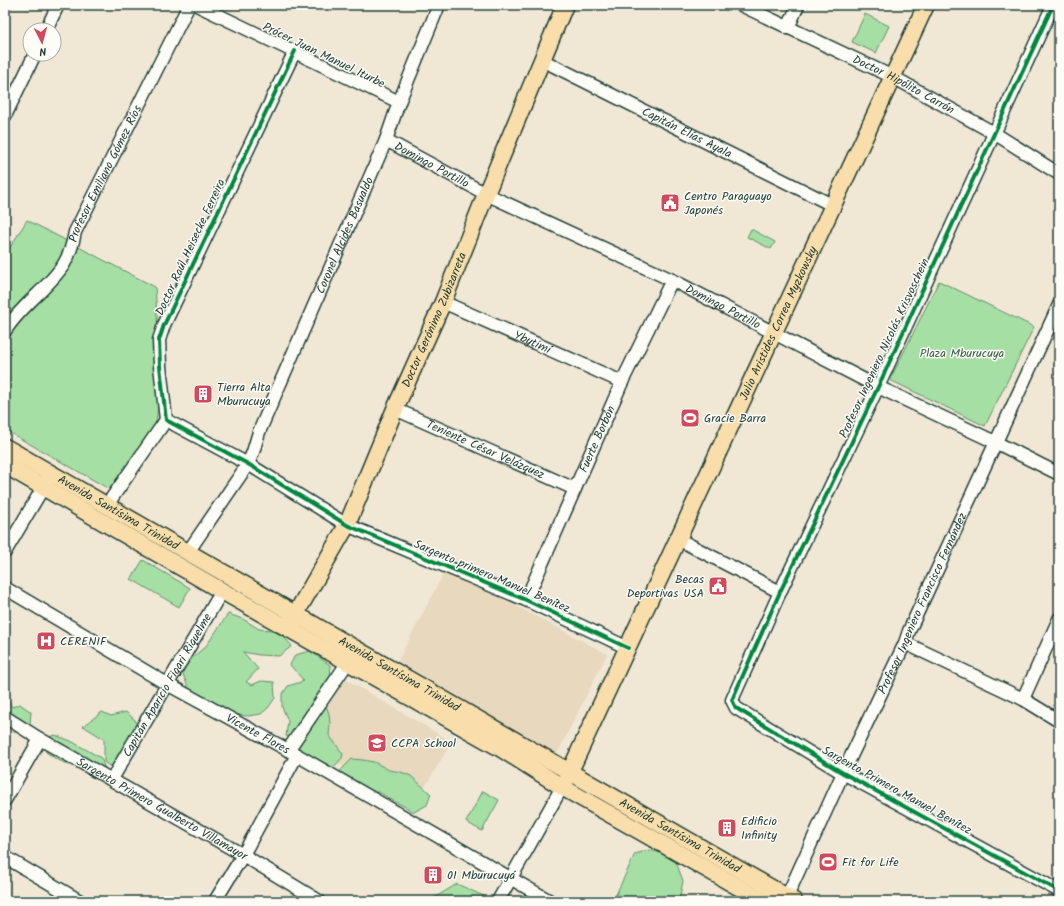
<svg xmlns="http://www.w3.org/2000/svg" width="1064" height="906" font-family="Kalam,sans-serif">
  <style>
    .built { fill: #e7d8be }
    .green { fill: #a5dfa4; stroke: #628e6c }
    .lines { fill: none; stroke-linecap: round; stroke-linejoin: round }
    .minor-casing { stroke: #1f3d34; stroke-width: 15 }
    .major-casing { stroke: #1f3d34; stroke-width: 19 }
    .minor { stroke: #fdfcf7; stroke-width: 12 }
    .major { stroke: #f9deab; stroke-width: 16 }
    .cycleway-casing { stroke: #fdfcf7; stroke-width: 6 }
    .cycleway { stroke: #00873e; stroke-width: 4 }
    .labels { text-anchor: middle; stroke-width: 3; stroke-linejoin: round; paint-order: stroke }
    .street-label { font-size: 12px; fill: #1f3d34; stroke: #fdfcf7 }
    .poi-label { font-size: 12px; fill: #1f3d34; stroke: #fdfcf7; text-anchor: start }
    .park-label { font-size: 12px; fill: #3a5d4a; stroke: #fdfcf7 }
  </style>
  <rect width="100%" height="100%" fill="#f0e7d5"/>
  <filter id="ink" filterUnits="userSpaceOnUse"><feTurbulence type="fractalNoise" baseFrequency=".025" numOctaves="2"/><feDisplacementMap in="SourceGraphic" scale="8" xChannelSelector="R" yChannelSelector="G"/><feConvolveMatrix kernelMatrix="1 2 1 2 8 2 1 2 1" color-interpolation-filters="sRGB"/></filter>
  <g filter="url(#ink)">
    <g class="built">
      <path d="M 446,569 L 607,654 L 557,754 L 398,661 Z"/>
      <path d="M 345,679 L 452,742 L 413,806 L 303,744 Z"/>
    </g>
    <g class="green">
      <path d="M 865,14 L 889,26 L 876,53 L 852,42 Z"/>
      <path d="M 27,220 L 155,287 L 161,373 L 155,434 L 118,494 L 5,430 L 5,250 L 8,251 Z"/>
      <path d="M 751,229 L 775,242 L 771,249 L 747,237 Z"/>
      <path d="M 939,281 L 1034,327 L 985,426 L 890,380 Z"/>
      <path d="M 143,560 L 190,588 L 179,607 L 131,579 Z"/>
      <path d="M 228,614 L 243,619 L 259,629 L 272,630 L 284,637 L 292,646 L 279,656 L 259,655 L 243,652 L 258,669 L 246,682 L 252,685 L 261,681 L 274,682 L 275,698 L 268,708 L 261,714 L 248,716 L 229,714 L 195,696 L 189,689 L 182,672 L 192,658 L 206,646 Z"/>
      <path d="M 310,651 L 330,665 L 331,677 L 326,683 L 321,696 C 330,713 331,716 329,735 L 343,754 L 342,758 L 333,768 L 322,768 L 301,757 L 297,741 L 286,736 L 288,721 L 282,707 L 282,695 L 288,686 L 304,681 L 290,665 L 295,655 Z"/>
      <path d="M 5,701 L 9,701 L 12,707 L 20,704 L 31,712 L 30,724 L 5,723 Z"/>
      <path d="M 102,712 L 111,716 L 126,712 L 135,720 L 141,732 L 120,764 L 109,766 L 104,762 L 104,739 L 83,726 Z"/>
      <path d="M 55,735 L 71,741 L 101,758 L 105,769 L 95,778 L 89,776 L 84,767 L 78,764 L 69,765 L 56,759 L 46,752 L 44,742 L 49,737 Z"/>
      <path d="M 352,759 L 363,760 L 374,762 L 389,770 L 401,772 L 411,776 L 431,794 L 427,805 L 414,812 C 403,805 390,800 379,792 L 350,794 L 341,786 L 336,775 Z"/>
      <path d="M 483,791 L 499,800 L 482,831 L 466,822 Z"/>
      <path d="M 649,850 L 663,853 L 675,859 L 683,881 L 679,901 L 613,901 L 635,854 Z"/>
      <path d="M 457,884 L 488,898 L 489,901 L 431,901 L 434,898 Z"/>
    </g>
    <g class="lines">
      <defs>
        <g id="minor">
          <path d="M 197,5 L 399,102"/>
          <path id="s1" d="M 741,5 L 893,77 L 994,133 L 1059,174"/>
          <path d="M 1053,5 L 878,387 L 780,592 L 732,700 L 736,708 L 843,773 L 1059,891"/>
          <path d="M 788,28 L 798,5"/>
          <path d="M 46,30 L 58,5"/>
          <path d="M 295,51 L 164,325 L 159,340 L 160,366 L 166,420 L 248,464 L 347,525 L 526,600 L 628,648"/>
          <path id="s2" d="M 542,60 L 832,205"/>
          <path d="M 5,116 L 35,54"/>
          <path id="s3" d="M 386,140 L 486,194 L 672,280 L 878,387 L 995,442 L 1059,474"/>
          <path id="s4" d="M 443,302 L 622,382"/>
          <path id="s5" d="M 5,331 C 20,306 48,289 64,264 C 70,254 73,243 75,232 L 189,5"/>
          <path id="s6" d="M 395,409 L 575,489"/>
          <path d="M 107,505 L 166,420"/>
          <path d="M 678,539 L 780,592"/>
          <path d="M 5,552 L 47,481"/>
          <path id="s7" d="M 188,552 L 248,464 L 253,452 L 259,432 L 386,140 L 399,102 L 439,5"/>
          <path id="s8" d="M 5,588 L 167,684 L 297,755 L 550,901"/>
          <path id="s9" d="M 526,600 L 622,382 L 672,280"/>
          <path d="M 905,643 L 1023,699 L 1059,721"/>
          <path d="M 1023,699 L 1059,619"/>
          <path id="s10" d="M 5,717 L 40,739 L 243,855 L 319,901"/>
          <path d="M 288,750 L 348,662"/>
          <path id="s11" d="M 112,779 L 222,591"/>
          <path d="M 5,800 L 40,739"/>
          <path d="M 5,857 L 80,901"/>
          <path d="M 215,901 L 243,855 L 297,755"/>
          <path d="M 498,901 L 562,787"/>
          <path id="s12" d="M 785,901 L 843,773 L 905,643 L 909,631 L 1059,305"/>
        </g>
        <g id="major">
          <path id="s13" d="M 5,447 L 794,901"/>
          <path d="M 5,465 L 222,591 L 500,748 L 562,787 L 763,901"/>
          <path id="s14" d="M 291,622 L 347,525 L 395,409 L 443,302 L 486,194 L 565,5"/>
          <path id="s15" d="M 565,782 L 926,5"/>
        </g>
      </defs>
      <use href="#minor" class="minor-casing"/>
      <use href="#major" class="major-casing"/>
      <use href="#minor" class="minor"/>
      <use href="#major" class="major"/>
      <defs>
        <g id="cycleway">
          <path d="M 1053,5 L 878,387 L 780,592 L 732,700 L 736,708 L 843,773 L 1059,891"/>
          <path d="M 295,51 L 164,325 L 159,340 L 160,366 L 166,420 L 248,464 L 347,525 L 526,600 L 628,648"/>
        </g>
      </defs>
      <use href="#cycleway" class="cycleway-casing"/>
      <use href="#cycleway" class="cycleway"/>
    </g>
  </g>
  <defs>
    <symbol id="civic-square" viewBox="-11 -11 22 22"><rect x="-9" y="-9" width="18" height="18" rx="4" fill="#d1495b" stroke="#fdfcf7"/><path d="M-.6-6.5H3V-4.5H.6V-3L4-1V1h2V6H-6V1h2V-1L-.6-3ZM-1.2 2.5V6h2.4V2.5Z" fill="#fff"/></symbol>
    <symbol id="building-square" viewBox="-11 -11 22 22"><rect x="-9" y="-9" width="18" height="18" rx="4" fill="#d1495b" stroke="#fdfcf7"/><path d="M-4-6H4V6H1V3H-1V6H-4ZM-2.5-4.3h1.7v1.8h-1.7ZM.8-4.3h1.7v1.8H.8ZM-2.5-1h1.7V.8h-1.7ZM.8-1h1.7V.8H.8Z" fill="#fff"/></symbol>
    <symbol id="stadium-square" viewBox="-11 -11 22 22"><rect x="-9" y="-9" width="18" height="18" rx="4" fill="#d1495b" stroke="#fdfcf7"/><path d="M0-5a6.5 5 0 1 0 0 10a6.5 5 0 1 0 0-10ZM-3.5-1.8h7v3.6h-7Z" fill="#fff"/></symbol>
    <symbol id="hospital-square" viewBox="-11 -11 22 22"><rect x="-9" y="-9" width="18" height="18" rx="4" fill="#d1495b" stroke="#fdfcf7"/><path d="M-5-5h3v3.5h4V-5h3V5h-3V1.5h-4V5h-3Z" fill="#fff"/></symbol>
    <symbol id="school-square" viewBox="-11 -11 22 22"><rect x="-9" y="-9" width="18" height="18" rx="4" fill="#d1495b" stroke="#fdfcf7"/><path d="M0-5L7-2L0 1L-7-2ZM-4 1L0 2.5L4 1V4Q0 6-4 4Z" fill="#fff"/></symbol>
  </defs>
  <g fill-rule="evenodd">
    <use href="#civic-square" x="659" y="192" width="22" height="22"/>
    <use href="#building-square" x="192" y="383" width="22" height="22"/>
    <use href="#stadium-square" x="679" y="407" width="22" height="22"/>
    <use href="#civic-square" x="707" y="575" width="22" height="22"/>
    <use href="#hospital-square" x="35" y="630" width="22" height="22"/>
    <use href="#school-square" x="366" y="732" width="22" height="22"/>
    <use href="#building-square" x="716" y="817" width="22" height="22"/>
    <use href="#stadium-square" x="817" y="851" width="22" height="22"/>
    <use href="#building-square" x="422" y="864" width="22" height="22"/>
  </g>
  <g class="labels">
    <g class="street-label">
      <text transform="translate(324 55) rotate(26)" y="4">Prócer Juan Manuel Iturbe</text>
      <text dy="4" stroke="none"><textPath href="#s1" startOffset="181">Doctor Hipólito Carrón</textPath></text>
      <text dy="4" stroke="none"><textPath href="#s2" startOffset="162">Capitán Elías Ayala</textPath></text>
      <text dy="4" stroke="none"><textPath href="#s3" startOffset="52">Domingo Portillo</textPath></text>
      <text dy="4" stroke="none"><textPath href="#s5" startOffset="189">Profesor Emiliano Gómez Ríos</textPath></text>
      <text dy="4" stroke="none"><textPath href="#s7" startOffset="355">Coronel Alcides Basualdo</textPath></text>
      <text transform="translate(190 247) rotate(-65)" y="4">Doctor Raúl Heisecke Ferreira</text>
      <text dy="4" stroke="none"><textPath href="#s3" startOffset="376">Domingo Portillo</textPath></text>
      <text dy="4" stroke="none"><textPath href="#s14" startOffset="335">Doctor Gerónimo Zubizarreta</textPath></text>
      <text dy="4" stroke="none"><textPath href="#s15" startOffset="506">Julio Aristides Correa Myzkowsky</textPath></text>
      <text dy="4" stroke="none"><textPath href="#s4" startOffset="98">Ybytimí</textPath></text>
      <text transform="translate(884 348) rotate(-65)" y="4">Profesor Ingeniero Nicolás Krisvoschein</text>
      <text dy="4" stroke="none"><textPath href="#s9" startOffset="176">Fuerte Borbón</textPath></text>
      <text dy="4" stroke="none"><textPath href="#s6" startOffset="99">Teniente César Velázquez</textPath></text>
      <text dy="4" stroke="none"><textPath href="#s13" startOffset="131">Avenida Santísima Trinidad</textPath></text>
      <text transform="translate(492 576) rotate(23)" y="4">Sargento primero Manuel Benítez</text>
      <text dy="4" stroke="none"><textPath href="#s12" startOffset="328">Profesor Ingeniero Francisco Fernández</textPath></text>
      <text dy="4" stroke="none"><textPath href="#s13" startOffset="455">Avenida Santísima Trinidad</textPath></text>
      <text dy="4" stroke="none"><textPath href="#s11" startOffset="109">Capitán Aparicio Figari Riquelme</textPath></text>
      <text dy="4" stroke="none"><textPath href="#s8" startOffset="292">Vicente Flores</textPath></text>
      <text transform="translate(897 790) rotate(29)" y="4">Sargento Primero Manuel Benítez</text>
      <text dy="4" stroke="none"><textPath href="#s10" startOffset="182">Sargento Primero Gualberto Villamayor</textPath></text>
      <text dy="4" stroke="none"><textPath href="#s13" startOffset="779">Avenida Santísima Trinidad</textPath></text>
    </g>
    <g class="poi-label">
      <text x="684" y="200">Centro Paraguayo<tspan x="684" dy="14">Japonés</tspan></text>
      <text x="217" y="391">Tierra Alta<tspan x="217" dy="14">Mburucuya</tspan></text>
      <text x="704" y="422">Gracie Barra</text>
      <text x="704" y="583" text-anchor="end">Becas<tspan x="704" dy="14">Deportivas USA</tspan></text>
      <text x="60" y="645">CERENIF</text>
      <text x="391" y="747">CCPA School</text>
      <text x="741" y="825">Edificio<tspan x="741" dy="14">Infinity</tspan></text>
      <text x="842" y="866">Fit for Life</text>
      <text x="447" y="879">01 Mburucuyá</text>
    </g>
    <g class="park-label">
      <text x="962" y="357">Plaza Mburucuya</text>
    </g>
  </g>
  <rect width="1064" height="906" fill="none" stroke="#fdfcf7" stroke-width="20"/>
  <rect x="10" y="10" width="1044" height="886" fill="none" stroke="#1f3d34" stroke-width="1.5" filter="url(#ink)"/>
  <g transform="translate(42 42) rotate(174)"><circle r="19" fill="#fdfcf7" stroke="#a4b0a9"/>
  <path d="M0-3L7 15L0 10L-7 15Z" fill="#d1495b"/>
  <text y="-6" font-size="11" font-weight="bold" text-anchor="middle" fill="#1f3d34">N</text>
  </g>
</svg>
